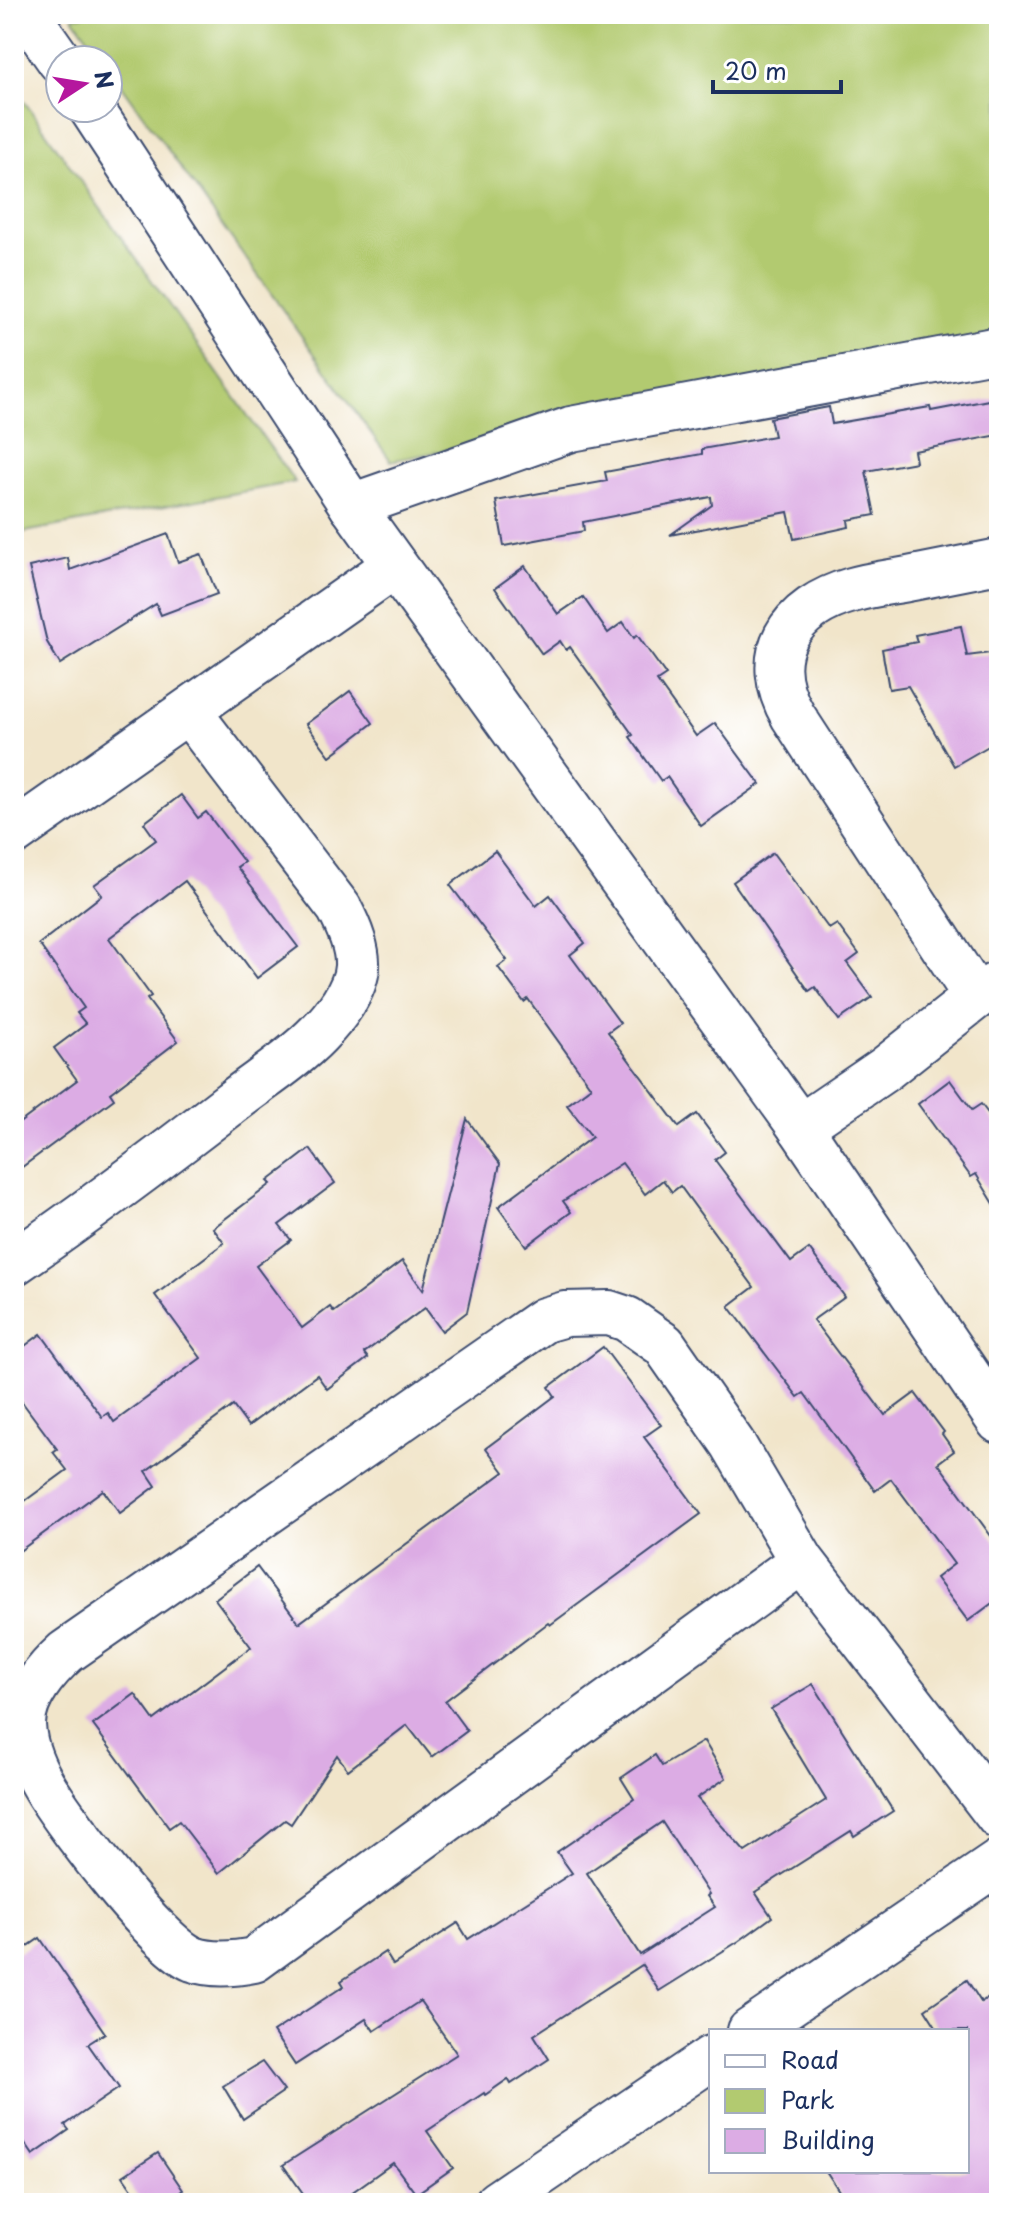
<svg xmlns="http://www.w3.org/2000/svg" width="1013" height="2217" font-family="'Playpen Sans',sans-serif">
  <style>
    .green { fill: #b2ca70; stroke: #667c67; stroke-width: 2 }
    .building { fill: #dcace4; fill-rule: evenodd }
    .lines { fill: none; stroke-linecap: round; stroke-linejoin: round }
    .minor-casing { stroke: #3b4a6e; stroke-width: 48 }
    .minor { stroke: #fff; stroke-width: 44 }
  </style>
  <rect width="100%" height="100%" fill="#fff"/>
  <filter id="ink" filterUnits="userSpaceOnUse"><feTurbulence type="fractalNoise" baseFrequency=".0125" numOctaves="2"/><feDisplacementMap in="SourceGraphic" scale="16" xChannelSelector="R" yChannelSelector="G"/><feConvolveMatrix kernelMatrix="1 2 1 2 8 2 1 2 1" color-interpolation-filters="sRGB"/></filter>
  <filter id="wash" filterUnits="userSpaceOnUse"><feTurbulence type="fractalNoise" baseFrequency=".006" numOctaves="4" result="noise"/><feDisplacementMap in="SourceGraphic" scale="32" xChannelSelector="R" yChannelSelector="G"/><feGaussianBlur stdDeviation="1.8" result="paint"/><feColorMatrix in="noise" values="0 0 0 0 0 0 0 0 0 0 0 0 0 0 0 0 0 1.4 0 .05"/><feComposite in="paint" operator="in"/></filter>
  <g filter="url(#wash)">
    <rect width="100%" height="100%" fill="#f1e5ca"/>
    <g class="green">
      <path d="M 90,14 L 999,14 L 999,342 L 391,461 L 108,66 L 108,60 L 104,60 L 73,17 Z"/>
      <path d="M 14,87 L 295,482 L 14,534 Z"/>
    </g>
    <g id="blocks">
      <g class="building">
        <path d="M 999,398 L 999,435 L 914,451 L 916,462 L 866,471 L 875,515 L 848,520 L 849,527 L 794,539 L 788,512 L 670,535 L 712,505 L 711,497 L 583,522 L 584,531 L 504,546 L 496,501 L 607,481 L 605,472 L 702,454 L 702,449 L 774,436 L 770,418 L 829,407 L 832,424 L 930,407 L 931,411 Z"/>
        <path d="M 168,534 L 178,562 L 201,554 L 217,594 L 161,615 L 156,604 L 60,664 L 47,642 L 29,567 L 68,558 L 70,570 Z"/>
        <path d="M 525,566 L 558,614 L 583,597 L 608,633 L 623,622 L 634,638 L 637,635 L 666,675 L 657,681 L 696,736 L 715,723 L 760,784 L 701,826 L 667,777 L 661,781 L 630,737 L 633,735 L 570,647 L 566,650 L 560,641 L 542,654 L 495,588 Z"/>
        <path d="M 961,626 L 967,656 L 999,652 L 999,740 L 954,766 L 908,686 L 889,689 L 882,649 L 917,642 L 915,635 Z"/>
        <path d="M 350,691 L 373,723 L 330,756 L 306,724 Z"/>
        <path d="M 181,795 L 198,818 L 206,812 L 244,862 L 237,867 L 298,947 L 257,978 L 185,881 L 109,938 L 151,996 L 147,999 L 178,1041 L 110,1093 L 114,1099 L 14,1173 L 14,1127 L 77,1080 L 54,1048 L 86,1024 L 77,1013 L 84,1008 L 39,944 L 102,895 L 94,885 L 156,840 L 144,823 Z"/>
        <path d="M 495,851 L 536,906 L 550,895 L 585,943 L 570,955 L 620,1023 L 608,1032 L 679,1127 L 697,1114 L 725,1152 L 715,1160 L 791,1262 L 809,1249 L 845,1297 L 813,1320 L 885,1415 L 915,1393 L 944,1432 L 942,1434 L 954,1451 L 938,1463 L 999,1547 L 999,1598 L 968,1621 L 936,1578 L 954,1564 L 891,1479 L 875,1491 L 804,1393 L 798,1397 L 729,1306 L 754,1287 L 680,1186 L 672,1192 L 663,1180 L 645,1194 L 622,1163 L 563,1201 L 571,1212 L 526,1246 L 498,1207 L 592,1137 L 567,1105 L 591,1087 L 528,999 L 524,1002 L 498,967 L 507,960 L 450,885 Z"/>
        <path d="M 773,853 L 829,929 L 837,924 L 859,954 L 847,963 L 872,997 L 839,1020 L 815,987 L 809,991 L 733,882 Z"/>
        <path d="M 950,1080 L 972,1110 L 981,1104 L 999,1128 L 999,1212 L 976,1174 L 971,1177 L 918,1104 Z"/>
        <path d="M 467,1119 L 500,1164 L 467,1312 L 442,1331 L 425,1308 L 364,1353 L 368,1358 L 327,1389 L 317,1375 L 248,1426 L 233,1406 L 146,1471 L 156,1486 L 120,1513 L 103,1490 L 14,1555 L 14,1509 L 67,1470 L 53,1452 L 57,1449 L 14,1391 L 14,1354 L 41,1334 L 102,1417 L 108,1413 L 114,1422 L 201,1358 L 155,1295 L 224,1243 L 213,1228 L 271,1184 L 268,1181 L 310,1149 L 335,1183 L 279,1225 L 291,1240 L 256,1266 L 302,1328 L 330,1307 L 334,1312 L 402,1261 L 423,1290 Z"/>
        <path d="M 603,1347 L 661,1425 L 644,1437 L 701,1514 L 550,1625 L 548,1623 L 445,1701 L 467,1731 L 432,1757 L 407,1725 L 348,1770 L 337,1755 L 291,1824 L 285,1820 L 219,1873 L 179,1821 L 169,1828 L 93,1725 L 135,1694 L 154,1720 L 251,1647 L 215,1599 L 257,1567 L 299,1623 L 504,1472 L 486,1448 L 555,1396 L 549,1387 Z"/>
        <path d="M 813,1684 L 893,1811 L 854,1836 L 851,1831 L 755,1892 L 772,1917 L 739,1941 L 659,1991 L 642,1965 L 534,2035 L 549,2059 L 511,2084 L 508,2079 L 485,2095 L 484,2093 L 427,2131 L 453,2168 L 416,2194 L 393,2163 L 337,2203 L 310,2203 L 283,2165 L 457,2054 L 420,2001 L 374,2031 L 366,2019 L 295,2065 L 273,2032 L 344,1986 L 341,1981 L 385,1952 L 393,1965 L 458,1923 L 468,1939 L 572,1873 L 557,1852 L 634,1799 L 621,1778 L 655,1755 L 662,1766 L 704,1741 L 726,1778 L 697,1798 L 745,1852 L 826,1800 L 771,1709 ZM 662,1822 L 709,1894 L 707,1896 L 715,1907 L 640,1955 L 587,1873 Z"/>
        <path d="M 40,1938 L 105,2033 L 88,2044 L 119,2088 L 65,2125 L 69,2130 L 33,2155 L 14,2127 L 14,1956 Z"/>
        <path d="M 967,1980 L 981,2002 L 999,1990 L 999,2203 L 847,2203 L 826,2171 L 967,2171 L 967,2031 L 939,2031 L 925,2009 Z"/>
        <path d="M 262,2062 L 284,2091 L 243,2119 L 223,2086 Z"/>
        <path d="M 158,2153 L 183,2190 L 164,2203 L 142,2203 L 123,2176 Z"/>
      </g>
    </g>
  </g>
  <g filter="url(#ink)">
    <use href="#blocks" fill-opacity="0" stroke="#3b4a6e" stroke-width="2"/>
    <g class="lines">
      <defs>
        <g id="minor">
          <path d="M 27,14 L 60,61"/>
          <path d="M 91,108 L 352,506 L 800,1127 L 999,1421"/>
          <path d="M 352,506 L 571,429 L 999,349"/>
          <path d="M 14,833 L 394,566"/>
          <path d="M 976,997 L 793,716 C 758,655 789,608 852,590 C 872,584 893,582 913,578 C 942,572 970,567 999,561"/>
          <path d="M 800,1127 L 885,1069 L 976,997 L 999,983"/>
          <path d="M 14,1263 C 88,1212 160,1158 231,1103 C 259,1081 293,1060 318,1034 C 334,1018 356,990 357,966 C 358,947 348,925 339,908 L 189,712"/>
          <path d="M 802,1561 L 254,1960 C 234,1964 213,1966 193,1959 C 158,1945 70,1828 48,1793 C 36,1774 24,1748 23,1725 C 23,1697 47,1669 66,1652 L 544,1320 L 565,1314 L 609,1313 L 627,1319 L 664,1345 L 733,1444 L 802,1561 L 999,1817"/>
          <path d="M 750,2031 L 999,1862"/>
          <path d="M 497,2203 L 711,2058"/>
        </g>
      </defs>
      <use href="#minor" class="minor-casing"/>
      <use href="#minor" class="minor"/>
    </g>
  </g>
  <rect width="1013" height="2217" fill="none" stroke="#fff" stroke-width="48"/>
  <rect x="709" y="2029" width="260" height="144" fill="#ffffff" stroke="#a4acbf" stroke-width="2"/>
  <rect x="725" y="2055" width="40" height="12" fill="#ffffff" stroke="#a4acbf" stroke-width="2"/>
  <text x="781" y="2069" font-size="24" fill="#1b2f5e">Road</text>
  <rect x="725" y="2089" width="40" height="24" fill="#b2ca70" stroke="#a4acbf" stroke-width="2"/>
  <text x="781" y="2109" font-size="24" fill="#1b2f5e">Park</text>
  <rect x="725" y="2129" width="40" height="24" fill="#dcace4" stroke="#a4acbf" stroke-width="2"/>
  <text x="781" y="2149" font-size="24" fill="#1b2f5e">Building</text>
  <g transform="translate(84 84) rotate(78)"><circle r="38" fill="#ffffff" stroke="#a4acbf" stroke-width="2"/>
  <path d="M0-6L14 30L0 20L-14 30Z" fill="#b5179e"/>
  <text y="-12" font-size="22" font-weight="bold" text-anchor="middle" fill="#1b2f5e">N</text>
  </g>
  <path d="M713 80v12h128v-12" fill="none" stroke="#1b2f5e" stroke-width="4"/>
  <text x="725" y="80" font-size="24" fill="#1b2f5e" stroke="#ffffff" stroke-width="6" paint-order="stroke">20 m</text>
</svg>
